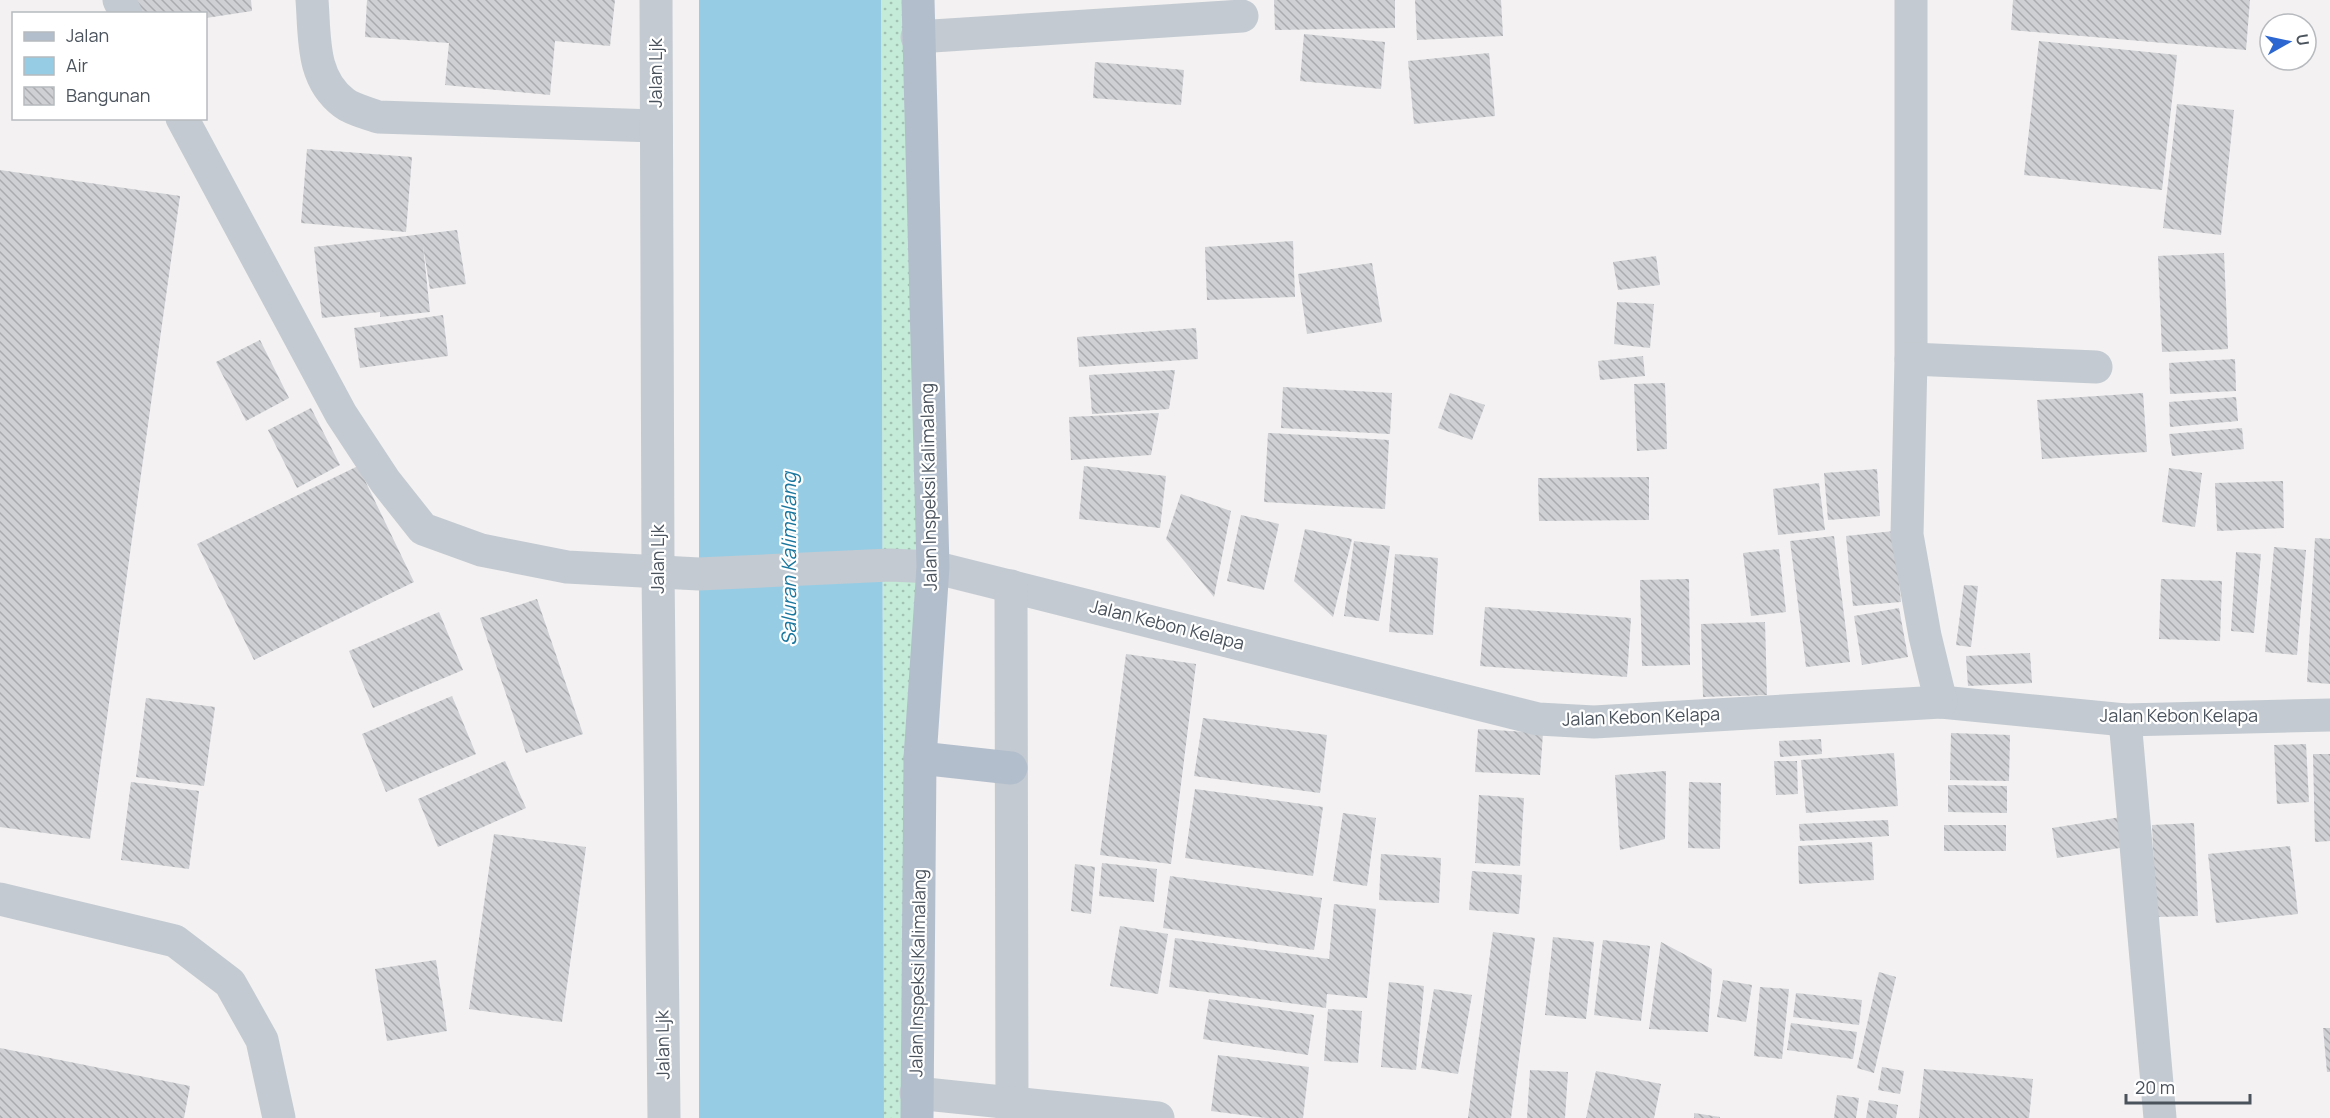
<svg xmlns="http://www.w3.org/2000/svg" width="2330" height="1118" font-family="Manrope,sans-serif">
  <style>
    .grass { fill: url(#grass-dots) }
    .water { fill: #96cde4 }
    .building { fill: url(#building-back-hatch) }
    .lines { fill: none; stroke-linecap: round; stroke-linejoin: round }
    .minor { stroke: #c3cad1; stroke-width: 33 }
    .major { stroke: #b3becc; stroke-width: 33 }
    .labels { text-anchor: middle; stroke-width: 4.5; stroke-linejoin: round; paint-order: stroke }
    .street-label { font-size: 18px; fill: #4a525c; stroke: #fff }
    .water-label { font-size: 20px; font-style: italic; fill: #1b779e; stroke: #fff }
  </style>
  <defs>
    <pattern id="grass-dots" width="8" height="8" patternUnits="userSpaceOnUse" patternTransform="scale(1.5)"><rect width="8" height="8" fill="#c4ebd7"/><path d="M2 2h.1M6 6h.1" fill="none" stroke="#a1c1b2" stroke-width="1.8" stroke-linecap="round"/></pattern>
    <pattern id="building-back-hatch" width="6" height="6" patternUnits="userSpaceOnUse" patternTransform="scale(1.5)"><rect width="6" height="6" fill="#ced0d4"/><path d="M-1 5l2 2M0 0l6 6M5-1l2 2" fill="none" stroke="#a9abaf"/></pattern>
  </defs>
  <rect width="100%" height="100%" fill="#f3f1f1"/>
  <path class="grass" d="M 881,0 L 918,0 L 916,1118 L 884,1118 Z"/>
  <path class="water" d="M 699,0 L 881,0 L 884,1118 L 699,1118 Z"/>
  <g class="building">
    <path d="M 135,0 L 251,0 L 252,11 L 206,18 L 206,14 L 137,14 Z"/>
    <path d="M 367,0 L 615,0 L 610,46 L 555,41 L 550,95 L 445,85 L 449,43 L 365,37 Z"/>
    <path d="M 1274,0 L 1395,0 L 1395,28 L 1275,30 Z"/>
    <path d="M 1415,0 L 1501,0 L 1503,36 L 1417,40 Z"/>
    <path d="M 2013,0 L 2250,0 L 2246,50 L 2011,30 Z"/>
    <path d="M 1304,34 L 1385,42 L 1381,89 L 1300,81 Z"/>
    <path d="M 2039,41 L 2177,55 L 2162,190 L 2024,175 Z"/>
    <path d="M 1489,53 L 1495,116 L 1414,124 L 1408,61 Z"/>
    <path d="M 1095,62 L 1184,70 L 1181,105 L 1093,98 Z"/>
    <path d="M 2177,104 L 2234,110 L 2221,235 L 2163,228 Z"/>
    <path d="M 307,149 L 412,157 L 406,232 L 301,223 Z"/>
    <path d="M 0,170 L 180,196 L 90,839 L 0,827 Z"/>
    <path d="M 457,230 L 466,284 L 430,289 L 423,246 L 430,312 L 380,317 L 380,312 L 322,318 L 314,247 Z"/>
    <path d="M 1293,241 L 1295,297 L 1207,300 L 1205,247 Z"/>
    <path d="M 2224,253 L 2228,349 L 2162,352 L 2158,256 Z"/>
    <path d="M 1656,256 L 1660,285 L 1618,290 L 1613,262 Z"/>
    <path d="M 1372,263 L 1382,322 L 1307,334 L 1298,274 Z"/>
    <path d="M 1617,302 L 1654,304 L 1650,348 L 1614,344 Z"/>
    <path d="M 443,315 L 448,356 L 360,368 L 354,328 Z"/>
    <path d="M 1196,328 L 1198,359 L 1079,367 L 1077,337 Z"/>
    <path d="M 260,340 L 289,398 L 246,421 L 216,362 Z"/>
    <path d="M 1643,356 L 1645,376 L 1600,380 L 1598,361 Z"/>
    <path d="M 2235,359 L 2236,391 L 2170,394 L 2169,363 Z"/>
    <path d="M 1175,370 L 1169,409 L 1092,414 L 1089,375 Z"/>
    <path d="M 1665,383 L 1667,449 L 1637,451 L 1634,384 Z"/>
    <path d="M 1283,387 L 1392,393 L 1390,434 L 1281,428 Z"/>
    <path d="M 1450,393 L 1485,405 L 1472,440 L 1438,428 Z"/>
    <path d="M 2143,393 L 2147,452 L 2042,459 L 2037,400 Z"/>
    <path d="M 2236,397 L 2238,421 L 2170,427 L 2169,402 Z"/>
    <path d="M 311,408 L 340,465 L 297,488 L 268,430 Z"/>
    <path d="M 1159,413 L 1151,455 L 1071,460 L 1069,417 Z"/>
    <path d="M 2242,428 L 2244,449 L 2172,456 L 2169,434 Z"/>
    <path d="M 1268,433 L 1389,440 L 1385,509 L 1264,502 Z"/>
    <path d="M 358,466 L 414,582 L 254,660 L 197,544 Z"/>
    <path d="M 1084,466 L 1166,476 L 1160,528 L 1079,519 Z"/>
    <path d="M 2169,468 L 2202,473 L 2195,527 L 2162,522 Z"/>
    <path d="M 1877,469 L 1880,516 L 1828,520 L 1824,473 Z"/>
    <path d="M 1649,477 L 1649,520 L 1539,521 L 1538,478 Z"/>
    <path d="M 2283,481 L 2284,528 L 2217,531 L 2215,483 Z"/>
    <path d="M 1819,483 L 1825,530 L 1778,535 L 1773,489 Z"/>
    <path d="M 1181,494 L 1231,511 L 1214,597 L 1166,539 Z"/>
    <path d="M 1241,515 L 1279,524 L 1264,590 L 1227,581 Z"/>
    <path d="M 1305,529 L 1352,539 L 1333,617 L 1294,581 Z"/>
    <path d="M 1894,531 L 1901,602 L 1853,606 L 1846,536 Z"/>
    <path d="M 1834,536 L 1850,662 L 1806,667 L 1790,541 Z"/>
    <path d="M 2315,538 L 2330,539 L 2330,684 L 2307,682 Z"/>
    <path d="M 1354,541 L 1390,546 L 1379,621 L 1344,616 Z"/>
    <path d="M 2274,547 L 2306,550 L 2297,655 L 2265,652 Z"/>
    <path d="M 1779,549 L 1786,612 L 1751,616 L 1743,553 Z"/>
    <path d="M 2236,552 L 2261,554 L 2254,633 L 2231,631 Z"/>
    <path d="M 1395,554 L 1438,558 L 1433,635 L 1389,632 Z"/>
    <path d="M 1689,579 L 1690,665 L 1642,666 L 1640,580 Z"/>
    <path d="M 2161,579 L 2222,581 L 2220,641 L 2159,639 Z"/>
    <path d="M 1964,585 L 1978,586 L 1971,647 L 1956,645 Z"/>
    <path d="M 537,599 L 583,734 L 526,753 L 480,618 Z"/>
    <path d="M 1485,607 L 1631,618 L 1627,677 L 1480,666 Z"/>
    <path d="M 1899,608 L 1908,657 L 1862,665 L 1854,616 Z"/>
    <path d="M 439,612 L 463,670 L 373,708 L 349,651 Z"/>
    <path d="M 1765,622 L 1767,695 L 1703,697 L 1701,624 Z"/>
    <path d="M 2030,653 L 2032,683 L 1968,686 L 1966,656 Z"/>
    <path d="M 1126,654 L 1196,664 L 1171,864 L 1100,855 Z"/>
    <path d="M 452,696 L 476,754 L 386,792 L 362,734 Z"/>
    <path d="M 146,698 L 215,707 L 204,786 L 136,777 Z"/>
    <path d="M 1203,718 L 1327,735 L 1320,793 L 1194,776 Z"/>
    <path d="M 1478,729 L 1543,733 L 1540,775 L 1475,772 Z"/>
    <path d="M 1951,733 L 2010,735 L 2009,781 L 1950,780 Z"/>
    <path d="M 1821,739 L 1822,754 L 1780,757 L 1779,741 Z"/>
    <path d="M 2306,744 L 2309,802 L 2277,804 L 2274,745 Z"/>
    <path d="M 1894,753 L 1898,806 L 1806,813 L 1801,760 Z"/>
    <path d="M 2313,754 L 2330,754 L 2330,841 L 2315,842 Z"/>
    <path d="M 505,761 L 526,808 L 438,847 L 418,799 Z"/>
    <path d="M 1774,761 L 1797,761 L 1798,794 L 1776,795 Z"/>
    <path d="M 1666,771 L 1665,839 L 1620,850 L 1615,775 Z"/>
    <path d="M 131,782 L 199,791 L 189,869 L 121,860 Z"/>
    <path d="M 1689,782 L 1721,783 L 1720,849 L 1688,848 Z"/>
    <path d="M 1948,785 L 2007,786 L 2007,813 L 1948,812 Z"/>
    <path d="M 1195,789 L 1323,807 L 1313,876 L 1185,858 Z"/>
    <path d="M 1479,795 L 1524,798 L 1520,866 L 1475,863 Z"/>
    <path d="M 1343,813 L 1376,818 L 1367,886 L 1333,881 Z"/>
    <path d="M 2121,817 L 2126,847 L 2057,858 L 2052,828 Z"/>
    <path d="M 1888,820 L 1889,836 L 1800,841 L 1799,824 Z"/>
    <path d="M 2194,823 L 2198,916 L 2156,917 L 2152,825 Z"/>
    <rect x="1944" y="825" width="62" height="26"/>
    <path d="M 494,834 L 586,847 L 562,1022 L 469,1009 Z"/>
    <path d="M 1872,842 L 1874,880 L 1799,884 L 1798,846 Z"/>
    <path d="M 2290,846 L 2298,914 L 2216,923 L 2208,854 Z"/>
    <path d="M 1381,854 L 1441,858 L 1439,903 L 1379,900 Z"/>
    <path d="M 1102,863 L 1157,869 L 1154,902 L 1099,896 Z"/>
    <path d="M 1075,864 L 1095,867 L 1091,914 L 1071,911 Z"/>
    <path d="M 1472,871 L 1522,875 L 1519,914 L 1469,910 Z"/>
    <path d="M 1170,876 L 1322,898 L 1314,950 L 1163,928 Z"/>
    <path d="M 1334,904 L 1376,909 L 1367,998 L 1327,994 L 1326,1008 L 1169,987 L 1175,938 L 1329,959 Z"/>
    <path d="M 1120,926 L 1168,934 L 1158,994 L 1110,986 Z"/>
    <path d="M 1493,932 L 1535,938 L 1511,1118 L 1468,1118 Z"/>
    <path d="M 1553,937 L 1594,942 L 1586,1019 L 1545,1015 Z"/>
    <path d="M 1603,940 L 1650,946 L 1641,1021 L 1594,1015 Z"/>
    <path d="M 1661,942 L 1712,969 L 1708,1032 L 1649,1029 Z"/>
    <path d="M 436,960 L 447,1031 L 387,1041 L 375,969 Z"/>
    <path d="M 1879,972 L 1896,977 L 1874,1073 L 1857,1068 Z"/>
    <path d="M 1723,980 L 1752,985 L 1746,1022 L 1717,1017 Z"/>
    <path d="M 1389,982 L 1424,986 L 1416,1070 L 1381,1067 Z"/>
    <path d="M 1760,987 L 1789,989 L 1782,1059 L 1754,1056 Z"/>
    <path d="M 1434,989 L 1472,995 L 1458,1074 L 1421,1068 Z"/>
    <path d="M 1796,993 L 1862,1000 L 1859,1025 L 1793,1017 Z"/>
    <path d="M 1209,999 L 1314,1015 L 1308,1055 L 1203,1039 Z"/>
    <path d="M 1328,1009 L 1362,1011 L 1358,1063 L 1324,1061 Z"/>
    <path d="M 1791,1023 L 1857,1032 L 1853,1059 L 1787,1050 Z"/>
    <path d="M 2323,1028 L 2330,1028 L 2330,1072 L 2327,1072 Z"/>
    <path d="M 0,1048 L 190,1086 L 184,1118 L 0,1118 Z"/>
    <path d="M 1218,1055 L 1309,1067 L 1303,1118 L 1266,1118 L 1211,1111 Z"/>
    <path d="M 1882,1067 L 1904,1071 L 1900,1094 L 1878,1090 Z"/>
    <path d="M 1924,1069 L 2033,1079 L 2029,1118 L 1919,1118 Z"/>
    <path d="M 1530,1070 L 1568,1072 L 1565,1118 L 1527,1118 Z"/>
    <path d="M 1596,1071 L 1661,1084 L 1654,1118 L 1586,1118 Z"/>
    <path d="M 1837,1095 L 1859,1098 L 1856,1118 L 1834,1118 Z"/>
    <path d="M 1869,1100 L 1898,1105 L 1896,1118 L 1866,1118 Z"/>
    <path d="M 1694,1113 L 1720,1117 L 1720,1118 L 1694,1118 Z"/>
  </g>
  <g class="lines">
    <g class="minor">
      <path d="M 119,0 L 126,14"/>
      <path d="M 312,0 C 315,38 311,78 344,103 C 353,110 368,113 378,117 L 656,126"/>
      <path d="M 656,0 L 658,571 L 664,1118"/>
      <path d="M 917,37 L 1242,16"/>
      <path d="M 182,118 L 341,414 L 385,481 L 423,529 L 481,550 L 567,567 L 699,574 L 890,565 L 933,567 L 1538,719 L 1594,722 L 1941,702 L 2125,720 L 2330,715"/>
      <path d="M 1911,359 L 1911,0"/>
      <path d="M 1011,586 L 1012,1118"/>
      <path d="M 1941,702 L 1925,636 L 1907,535 L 1911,359 L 2096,367"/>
      <path d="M 2125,720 L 2160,1118"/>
      <path d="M 0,899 L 175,941 L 230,983 L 262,1040 L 279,1118"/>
      <path d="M 916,1093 L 1158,1118"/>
    </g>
    <g class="major">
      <path d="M 920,758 L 1011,768"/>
      <path d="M 917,1118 L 920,758 L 933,567 L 918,0"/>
    </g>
  </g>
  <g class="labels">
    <g class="street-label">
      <text transform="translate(656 73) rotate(-90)" y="6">Jalan Ljk</text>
      <text transform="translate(929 487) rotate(-91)" y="6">Jalan Inspeksi Kalimalang</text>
      <text transform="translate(658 559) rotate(-90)" y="6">Jalan Ljk</text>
      <text transform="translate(1167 625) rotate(14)" y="6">Jalan Kebon Kelapa</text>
      <text x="2179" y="722">Jalan Kebon Kelapa</text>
      <text transform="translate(1641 717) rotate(-2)" y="6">Jalan Kebon Kelapa</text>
      <text transform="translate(918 973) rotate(-89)" y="6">Jalan Inspeksi Kalimalang</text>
      <text transform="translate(663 1045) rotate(-91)" y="6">Jalan Ljk</text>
    </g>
    <g class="water-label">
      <text transform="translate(789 559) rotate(-90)" y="7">Saluran Kalimalang</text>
    </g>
  </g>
  <rect x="12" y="12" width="195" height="108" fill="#ffffff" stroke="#b7babe" stroke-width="1.5"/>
  <rect x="24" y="32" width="30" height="9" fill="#b3becc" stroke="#b7babe" stroke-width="1.5"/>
  <text x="66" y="42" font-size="18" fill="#4a525c">Jalan</text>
  <rect x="24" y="57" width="30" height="18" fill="#96cde4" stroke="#b7babe" stroke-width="1.5"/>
  <text x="66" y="72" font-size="18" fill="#4a525c">Air</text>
  <rect x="24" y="87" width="30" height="18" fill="url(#building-back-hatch)" stroke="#b7babe" stroke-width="1.5"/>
  <text x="66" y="102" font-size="18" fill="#4a525c">Bangunan</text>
  <g transform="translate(2288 42) rotate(81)"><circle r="28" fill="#ffffff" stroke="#b7babe" stroke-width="1.5"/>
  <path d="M0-4.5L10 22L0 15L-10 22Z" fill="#2c66d1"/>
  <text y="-9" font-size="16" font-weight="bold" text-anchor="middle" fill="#4a525c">U</text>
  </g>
  <path d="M2126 1094v9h124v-9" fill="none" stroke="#4a525c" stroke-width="3"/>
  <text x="2135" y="1094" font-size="18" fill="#4a525c" stroke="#ffffff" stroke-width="4.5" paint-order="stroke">20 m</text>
</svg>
